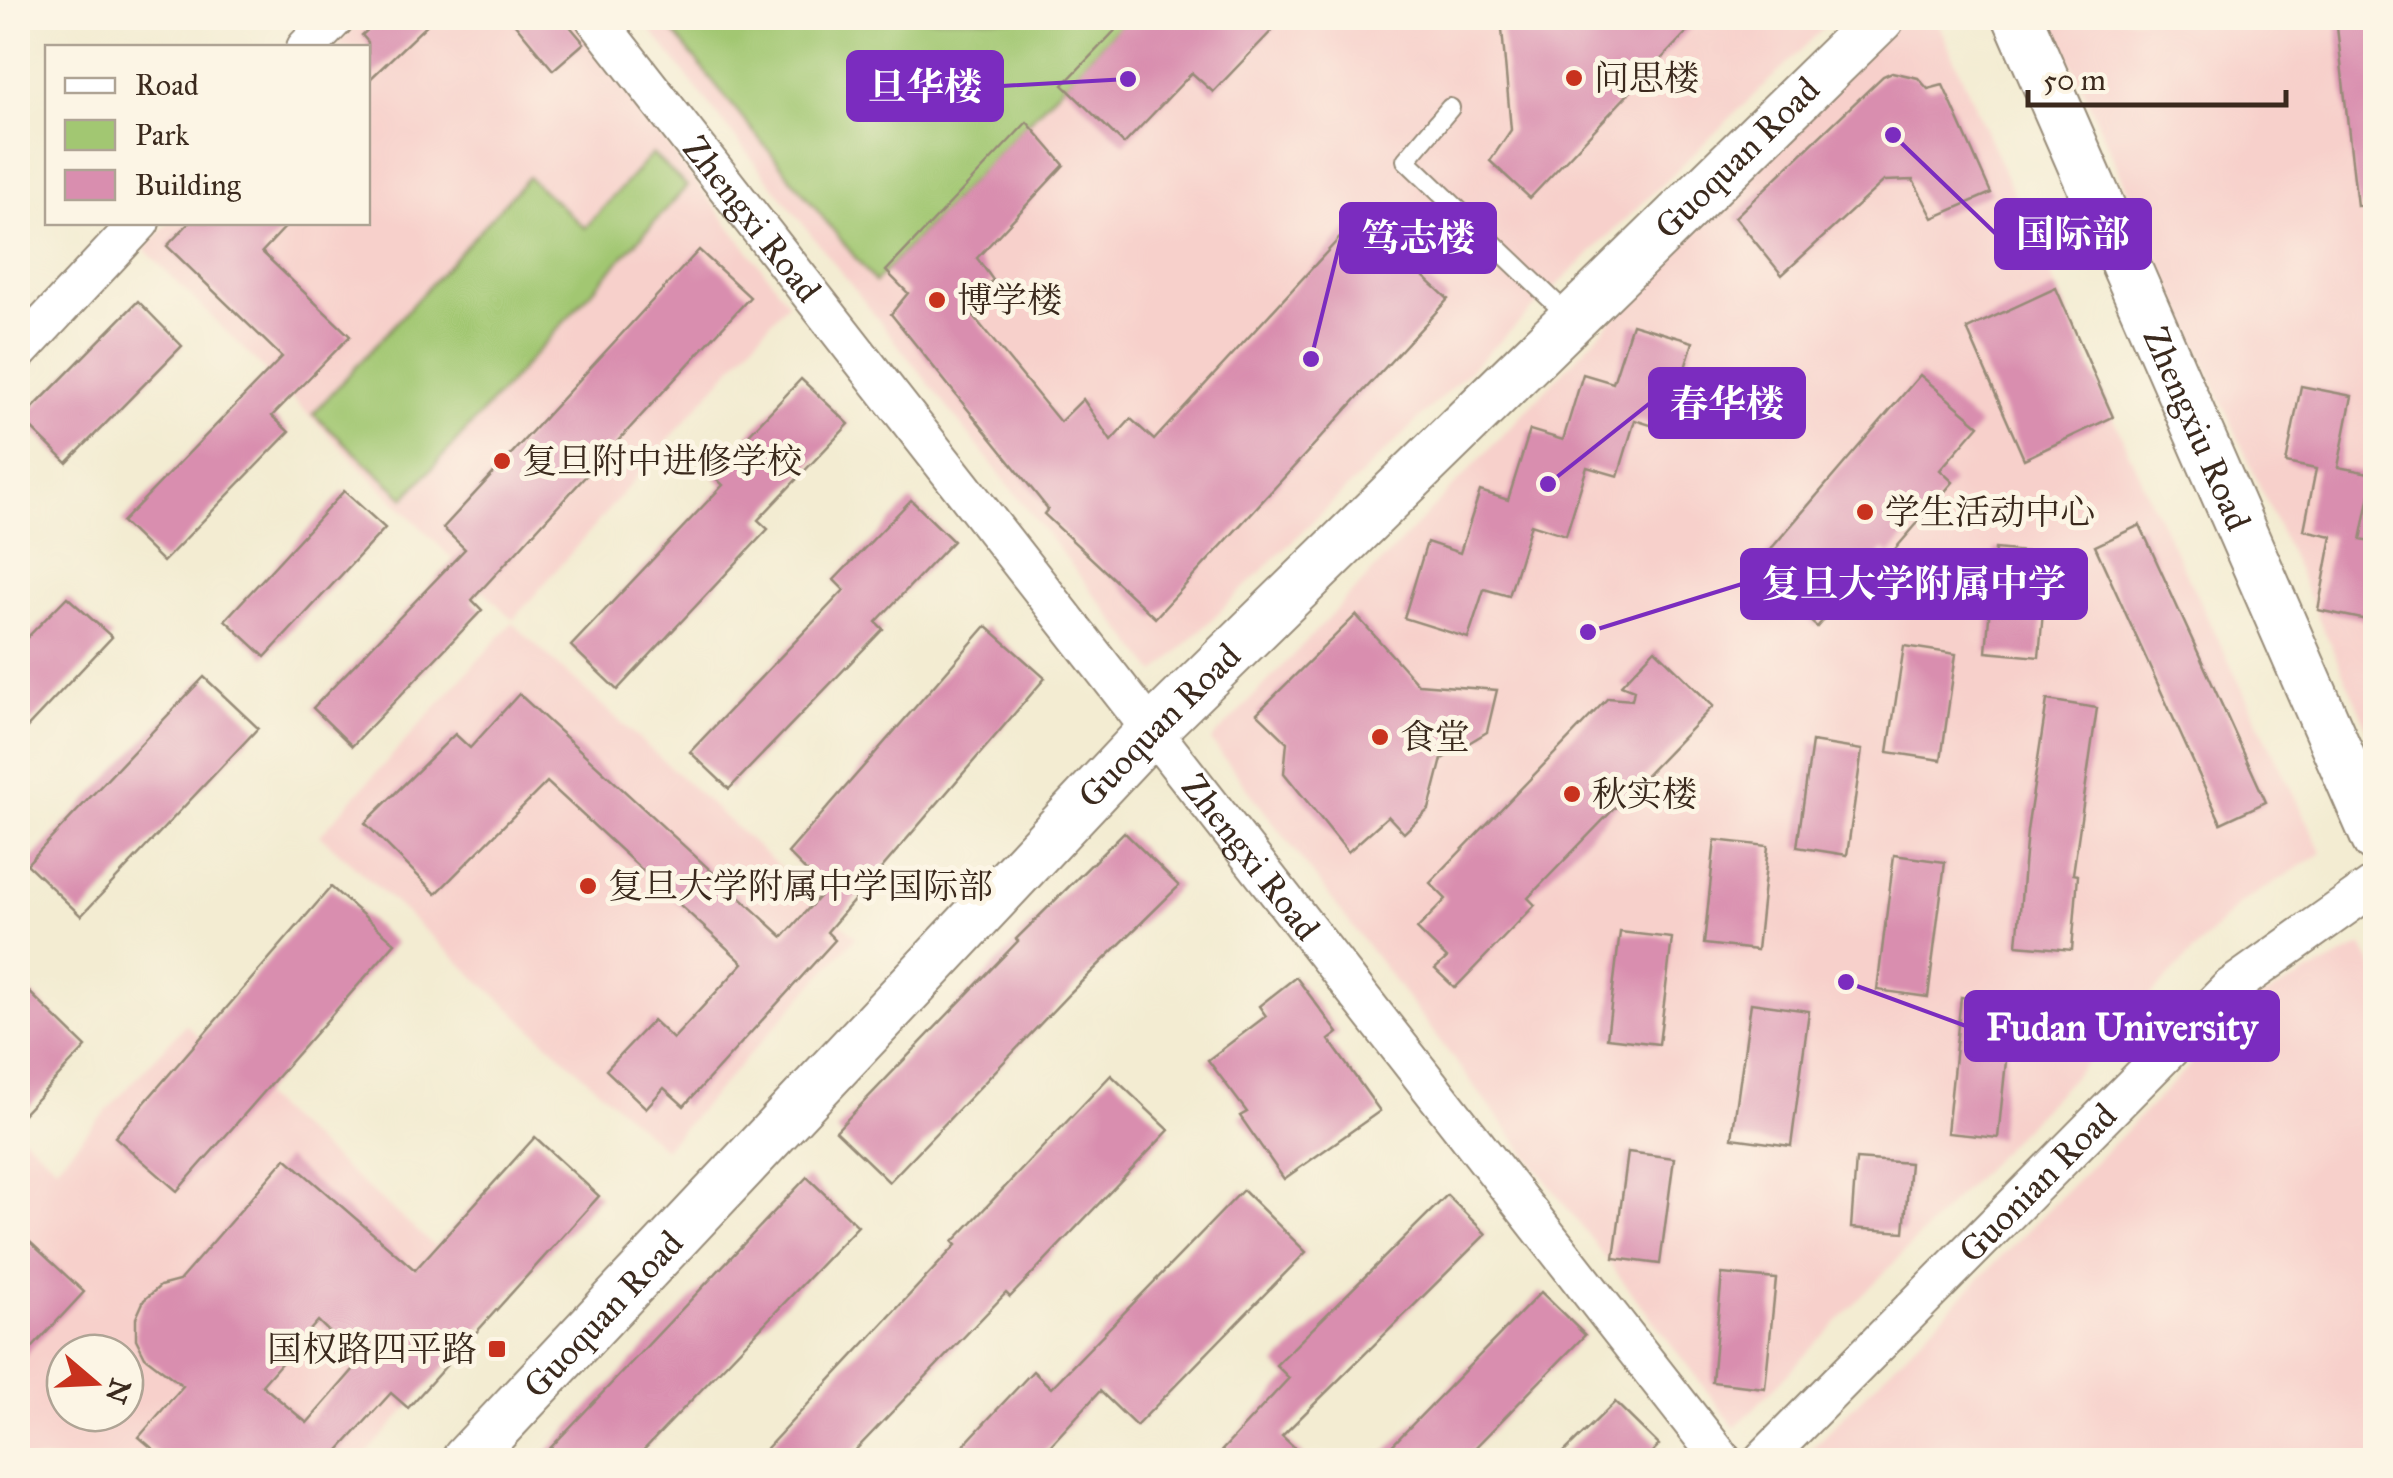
<svg xmlns="http://www.w3.org/2000/svg" width="2393" height="1478" font-family="'IM FELL Great Primer','Noto Serif SC',serif">
  <style>
    .built { fill: #f7d0cb; fill-rule: evenodd }
    .green { fill: #a2c772; stroke: #6e7848; stroke-width: 2.5 }
    .building { fill: #d98eaf; fill-rule: evenodd }
    .lines { fill: none; stroke-linecap: round; stroke-linejoin: round }
    .service-casing { stroke: #978b78; stroke-width: 22 }
    .minor-casing { stroke: #978b78; stroke-width: 42 }
    .tertiary-casing { stroke: #978b78; stroke-width: 52 }
    .service { stroke: #fff; stroke-width: 18 }
    .minor { stroke: #fff; stroke-width: 38 }
    .tertiary { stroke: #fff; stroke-width: 48 }
    .poi-dot { fill: #c8321e; stroke: #fcf5e5; stroke-width: 4 }
    .labels { text-anchor: middle; stroke-width: 10; stroke-linejoin: round; paint-order: stroke }
    .poi-label { font-size: 35px; fill: #3b2a1e; stroke: #fcf5e5; text-anchor: start }
    .street-label { font-size: 35px; fill: #3b2a1e; stroke: #fcf5e5 }
    .leader { fill: none; stroke: #7b2cbf; stroke-width: 4 }
    .callout-dot { fill: #7b2cbf; stroke: #fcf5e5; stroke-width: 4 }
    .callout { fill: #7b2cbf; stroke: #7b2cbf; stroke-width: 4 }
    .callout-label { font-size: 38px; text-anchor: middle; font-weight: bold; fill: #fff }
  </style>
  <rect width="100%" height="100%" fill="#fcf5e5"/>
  <filter id="ink" filterUnits="userSpaceOnUse"><feTurbulence type="fractalNoise" baseFrequency=".01" numOctaves="2"/><feDisplacementMap in="SourceGraphic" scale="20" xChannelSelector="R" yChannelSelector="G"/><feConvolveMatrix kernelMatrix="1 2 1 2 8 2 1 2 1" color-interpolation-filters="sRGB"/></filter>
  <filter id="wash" filterUnits="userSpaceOnUse"><feTurbulence type="fractalNoise" baseFrequency=".0048" numOctaves="4" result="noise"/><feDisplacementMap in="SourceGraphic" scale="40" xChannelSelector="R" yChannelSelector="G"/><feGaussianBlur stdDeviation="2.25" result="paint"/><feColorMatrix in="noise" values="0 0 0 0 0 0 0 0 0 0 0 0 0 0 0 0 0 1.4 0 .05"/><feComposite in="paint" operator="in"/></filter>
  <g filter="url(#wash)">
    <rect width="100%" height="100%" fill="#f3ecd2"/>
    <g class="built">
      <path d="M 363,18 L 570,18 L 788,302 L 513,620 L 144,249 L 169,223 L 368,222 L 368,48 L 335,47 Z"/>
      <path d="M 641,18 L 1834,18 L 1156,673 Z"/>
      <path d="M 1900,18 L 1936,18 L 2146,491 L 2322,853 L 2238,905 L 1735,1428 L 1211,741 Z"/>
      <path d="M 2051,18 L 2375,18 L 2375,745 L 2220,397 Z"/>
      <path d="M 512,623 L 856,937 L 664,1149 L 320,835 Z"/>
      <path d="M 2362,946 L 2376,974 L 2375,1460 L 1800,1460 L 2253,1002 Z"/>
      <path d="M 186,1024 L 278,1111 L 435,1247 L 351,1342 L 408,1408 L 361,1460 L 18,1460 L 18,1132 L 56,1166 ZM 65,1353 L 125,1353 L 125,1413 L 65,1413 Z"/>
    </g>
    <g class="green">
      <path d="M 662,18 L 1127,18 L 875,282 Z"/>
      <path d="M 652,154 L 687,186 L 405,498 L 313,414 L 528,177 L 585,228 Z"/>
    </g>
    <g id="blocks">
      <g class="building">
        <path d="M 381,18 L 434,18 L 368,81 L 368,42 L 362,35 Z"/>
        <path d="M 510,18 L 563,18 L 584,43 L 553,70 Z"/>
        <path d="M 1127,18 L 1284,18 L 1213,92 L 1192,73 L 1124,144 L 1063,85 Z"/>
        <path d="M 1501,18 L 1700,18 L 1530,198 L 1490,161 L 1511,130 Z"/>
        <path d="M 2336,18 L 2376,18 L 2376,205 L 2357,206 Z"/>
        <path d="M 1892,72 L 1918,78 L 1928,89 L 1943,85 L 1991,193 L 1933,218 L 1913,180 L 1884,181 L 1782,275 L 1735,217 L 1883,76 Z"/>
        <path d="M 1027,122 L 1064,165 L 977,258 L 993,280 L 965,306 L 1060,422 L 1083,399 L 1111,441 L 1131,419 L 1154,440 L 1359,217 L 1448,299 L 1155,618 L 1044,514 L 1048,509 L 891,314 L 908,293 L 886,271 Z"/>
        <path d="M 190,222 L 290,222 L 262,252 L 350,336 L 272,416 L 289,432 L 163,562 L 122,522 L 282,357 L 167,246 Z"/>
        <path d="M 699,250 L 750,297 L 472,600 L 482,610 L 352,746 L 313,708 L 465,549 L 443,528 Z"/>
        <path d="M 2056,288 L 2113,417 L 2024,459 L 1967,329 Z"/>
        <path d="M 138,301 L 182,346 L 67,463 L 22,419 Z"/>
        <path d="M 1632,324 L 1693,342 L 1666,430 L 1635,420 L 1618,476 L 1587,467 L 1566,535 L 1531,524 L 1509,596 L 1484,589 L 1468,638 L 1404,618 L 1427,542 L 1460,553 L 1480,491 L 1508,500 L 1530,430 L 1563,440 L 1583,374 L 1613,383 Z"/>
        <path d="M 1920,375 L 1979,425 L 1940,470 L 1953,482 L 1890,555 L 1884,549 L 1817,627 L 1771,587 L 1777,580 L 1758,564 Z"/>
        <path d="M 801,379 L 849,424 L 758,520 L 768,529 L 617,690 L 571,646 L 723,485 L 712,474 Z"/>
        <path d="M 2301,386 L 2352,396 L 2338,467 L 2374,474 L 2361,540 L 2376,543 L 2376,605 L 2372,621 L 2318,610 L 2332,536 L 2304,530 L 2316,469 L 2286,463 Z"/>
        <path d="M 344,491 L 385,528 L 265,657 L 225,620 Z"/>
        <path d="M 911,500 L 953,541 L 876,622 L 883,629 L 729,789 L 690,752 L 844,590 L 834,580 Z"/>
        <path d="M 2140,525 L 2266,802 L 2221,823 L 2095,546 Z"/>
        <path d="M 1995,549 L 2048,554 L 2039,657 L 1986,652 Z"/>
        <path d="M 67,597 L 112,637 L 18,737 L 18,647 Z"/>
        <path d="M 1356,615 L 1418,684 L 1497,690 L 1487,732 L 1442,759 L 1429,809 L 1404,833 L 1388,816 L 1348,852 L 1284,773 L 1287,742 L 1257,713 Z"/>
        <path d="M 986,626 L 1045,678 L 827,932 L 835,940 L 684,1106 L 664,1088 L 646,1108 L 606,1070 L 653,1020 L 673,1039 L 743,963 L 547,782 L 436,894 L 365,823 L 455,734 L 470,748 L 519,694 L 783,937 L 825,890 L 788,853 Z"/>
        <path d="M 1904,646 L 1956,654 L 1941,760 L 1888,752 Z"/>
        <path d="M 1655,649 L 1713,706 L 1528,898 L 1535,905 L 1455,988 L 1435,969 L 1447,958 L 1417,929 L 1446,899 L 1430,883 L 1608,698 L 1632,700 L 1634,690 L 1621,685 Z"/>
        <path d="M 204,677 L 258,728 L 81,916 L 27,864 Z"/>
        <path d="M 2047,700 L 2097,708 L 2073,874 L 2078,875 L 2072,950 L 2017,945 L 2027,831 Z"/>
        <path d="M 1812,742 L 1862,750 L 1847,855 L 1797,847 Z"/>
        <path d="M 1124,832 L 1179,886 L 1070,993 L 889,1182 L 836,1131 L 1018,941 L 1016,939 Z"/>
        <path d="M 1715,840 L 1768,846 L 1757,950 L 1704,944 Z"/>
        <path d="M 1894,855 L 1945,862 L 1928,997 L 1877,990 Z"/>
        <path d="M 331,887 L 395,943 L 177,1191 L 115,1137 Z"/>
        <path d="M 1620,932 L 1672,938 L 1659,1044 L 1607,1038 Z"/>
        <path d="M 1296,977 L 1338,1033 L 1329,1040 L 1380,1111 L 1284,1179 L 1240,1116 L 1247,1112 L 1208,1060 L 1266,1016 L 1259,1006 Z"/>
        <path d="M 18,981 L 86,1047 L 18,1119 Z"/>
        <path d="M 1961,997 L 2012,1003 L 1998,1138 L 1947,1133 Z"/>
        <path d="M 1751,1003 L 1809,1011 L 1791,1146 L 1732,1138 Z"/>
        <path d="M 1111,1075 L 1169,1130 L 1010,1297 L 1006,1293 L 846,1460 L 756,1460 L 956,1245 L 953,1242 Z"/>
        <path d="M 535,1137 L 599,1196 L 408,1408 L 391,1393 L 330,1460 L 166,1460 L 139,1437 L 183,1386 L 145,1357 L 136,1339 L 136,1318 L 144,1300 L 160,1286 L 179,1281 L 286,1158 L 415,1270 ZM 318,1321 L 360,1362 L 307,1423 L 262,1385 Z"/>
        <path d="M 1628,1152 L 1674,1158 L 1660,1264 L 1614,1258 Z"/>
        <path d="M 1856,1159 L 1910,1163 L 1904,1232 L 1851,1228 Z"/>
        <path d="M 807,1177 L 858,1226 L 634,1460 L 539,1460 Z"/>
        <path d="M 1243,1190 L 1306,1252 L 1136,1426 L 1100,1391 L 1037,1460 L 950,1460 L 1033,1371 L 1051,1388 Z"/>
        <path d="M 1447,1195 L 1486,1234 L 1282,1436 L 1308,1460 L 1213,1460 L 1289,1378 L 1276,1365 Z"/>
        <path d="M 30,1242 L 84,1292 L 18,1363 L 18,1255 Z"/>
        <path d="M 1722,1274 L 1776,1279 L 1765,1388 L 1712,1382 Z"/>
        <path d="M 1541,1292 L 1585,1335 L 1463,1460 L 1378,1460 Z"/>
        <path d="M 1615,1402 L 1659,1445 L 1644,1460 L 1556,1460 Z"/>
      </g>
    </g>
  </g>
  <g filter="url(#ink)">
    <use href="#blocks" fill-opacity="0" stroke="#978b78" stroke-width="2.5"/>
    <g class="lines">
      <defs>
        <path id="service" d="M 1450,108 L 1406,160 L 1572,319"/>
        <g id="minor">
          <path id="s1" d="M 595,18 L 1722,1460"/>
          <path d="M 306,48 L 335,18"/>
          <path d="M 18,352 L 140,222"/>
          <path id="s2" d="M 1763,1460 L 2230,988 L 2376,884"/>
        </g>
        <g id="tertiary">
          <path id="s3" d="M 2018,18 L 2376,839"/>
          <path id="s4" d="M 466,1460 L 1153,729 L 1880,18"/>
        </g>
      </defs>
      <use href="#service" class="service-casing"/>
      <use href="#minor" class="minor-casing"/>
      <use href="#tertiary" class="tertiary-casing"/>
      <use href="#service" class="service"/>
      <use href="#minor" class="minor"/>
      <use href="#tertiary" class="tertiary"/>
    </g>
  </g>
  <g class="poi-dot">
    <circle cx="1574" cy="78" r="10"/>
    <circle cx="937" cy="300" r="10"/>
    <circle cx="502" cy="461" r="10"/>
    <circle cx="1865" cy="512" r="10"/>
    <circle cx="1380" cy="737" r="10"/>
    <circle cx="1572" cy="794" r="10"/>
    <circle cx="588" cy="886" r="10"/>
    <rect x="487" y="1339" width="20" height="20" rx="5"/>
  </g>
  <g class="labels">
    <g class="poi-label">
      <text x="1594" y="90">问思楼</text>
      <text x="957" y="312">博学楼</text>
      <text x="522" y="473">复旦附中进修学校</text>
      <text x="1885" y="524">学生活动中心</text>
      <text x="1400" y="749">食堂</text>
      <text x="1592" y="806">秋实楼</text>
      <text x="608" y="898">复旦大学附属中学国际部</text>
      <text x="477" y="1361" text-anchor="end">国权路四平路</text>
    </g>
    <g class="street-label">
      <text dy="12" stroke="none"><textPath href="#s4" startOffset="1820">Guoquan Road</textPath></text>
      <text dy="12" stroke="none"><textPath href="#s1" startOffset="255">Zhengxi Road</textPath></text>
      <text dy="12" stroke="none"><textPath href="#s3" startOffset="448">Zhengxiu Road</textPath></text>
      <text dy="12" stroke="none"><textPath href="#s4" startOffset="1010">Guoquan Road</textPath></text>
      <text dy="12" stroke="none"><textPath href="#s1" startOffset="1065">Zhengxi Road</textPath></text>
      <text dy="12" stroke="none"><textPath href="#s2" startOffset="390">Guonian Road</textPath></text>
      <text dy="12" stroke="none"><textPath href="#s4" startOffset="200">Guoquan Road</textPath></text>
    </g>
  </g>
  <path class="leader" d="M1128 79L1002 86M1893 135L1996 234M1311 359L1341 238M1548 484L1650 403M1588 632L1742 584M1846 982L1966 1026"/>
  <g class="callout-dot">
    <circle cx="1128" cy="79" r="10"/>
    <circle cx="1893" cy="135" r="10"/>
    <circle cx="1311" cy="359" r="10"/>
    <circle cx="1548" cy="484" r="10"/>
    <circle cx="1588" cy="632" r="10"/>
    <circle cx="1846" cy="982" r="10"/>
  </g>
  <g class="callout">
    <rect x="848" y="52" width="154" height="68" rx="10"/>
    <rect x="1996" y="200" width="154" height="68" rx="10"/>
    <rect x="1341" y="204" width="154" height="68" rx="10"/>
    <rect x="1650" y="369" width="154" height="68" rx="10"/>
    <rect x="1742" y="550" width="344" height="68" rx="10"/>
    <rect x="1966" y="992" width="312" height="68" rx="10"/>
  </g>
  <g class="callout-label">
    <text x="925" y="100">旦华楼</text>
    <text x="2073" y="247">国际部</text>
    <text x="1418" y="251">笃志楼</text>
    <text x="1727" y="417">春华楼</text>
    <text x="1914" y="597">复旦大学附属中学</text>
    <text x="2122" y="1040">Fudan University</text>
  </g>
  <rect width="2393" height="1478" fill="none" stroke="#fcf5e5" stroke-width="60"/>
  <rect x="45" y="45" width="325" height="180" fill="#fcf5e5" stroke="#afa495" stroke-width="2.5"/>
  <rect x="65" y="78" width="50" height="15" fill="#ffffff" stroke="#afa495" stroke-width="2.5"/>
  <text x="135" y="95" font-size="30" fill="#3b2a1e">Road</text>
  <rect x="65" y="120" width="50" height="30" fill="#a2c772" stroke="#afa495" stroke-width="2.5"/>
  <text x="135" y="145" font-size="30" fill="#3b2a1e">Park</text>
  <rect x="65" y="170" width="50" height="30" fill="#d98eaf" stroke="#afa495" stroke-width="2.5"/>
  <text x="135" y="195" font-size="30" fill="#3b2a1e">Building</text>
  <g transform="translate(95 1383) rotate(109)"><circle r="48" fill="#fcf5e5" stroke="#afa495" stroke-width="2.5"/>
  <path d="M0-8L18 38L0 25L-18 38Z" fill="#c8321e"/>
  <text y="-15" font-size="28" font-weight="bold" text-anchor="middle" fill="#3b2a1e">N</text>
  </g>
  <path d="M2028 90v15h258v-15" fill="none" stroke="#3b2a1e" stroke-width="5"/>
  <text x="2043" y="90" font-size="30" fill="#3b2a1e" stroke="#fcf5e5" stroke-width="8" paint-order="stroke">50 m</text>
</svg>
